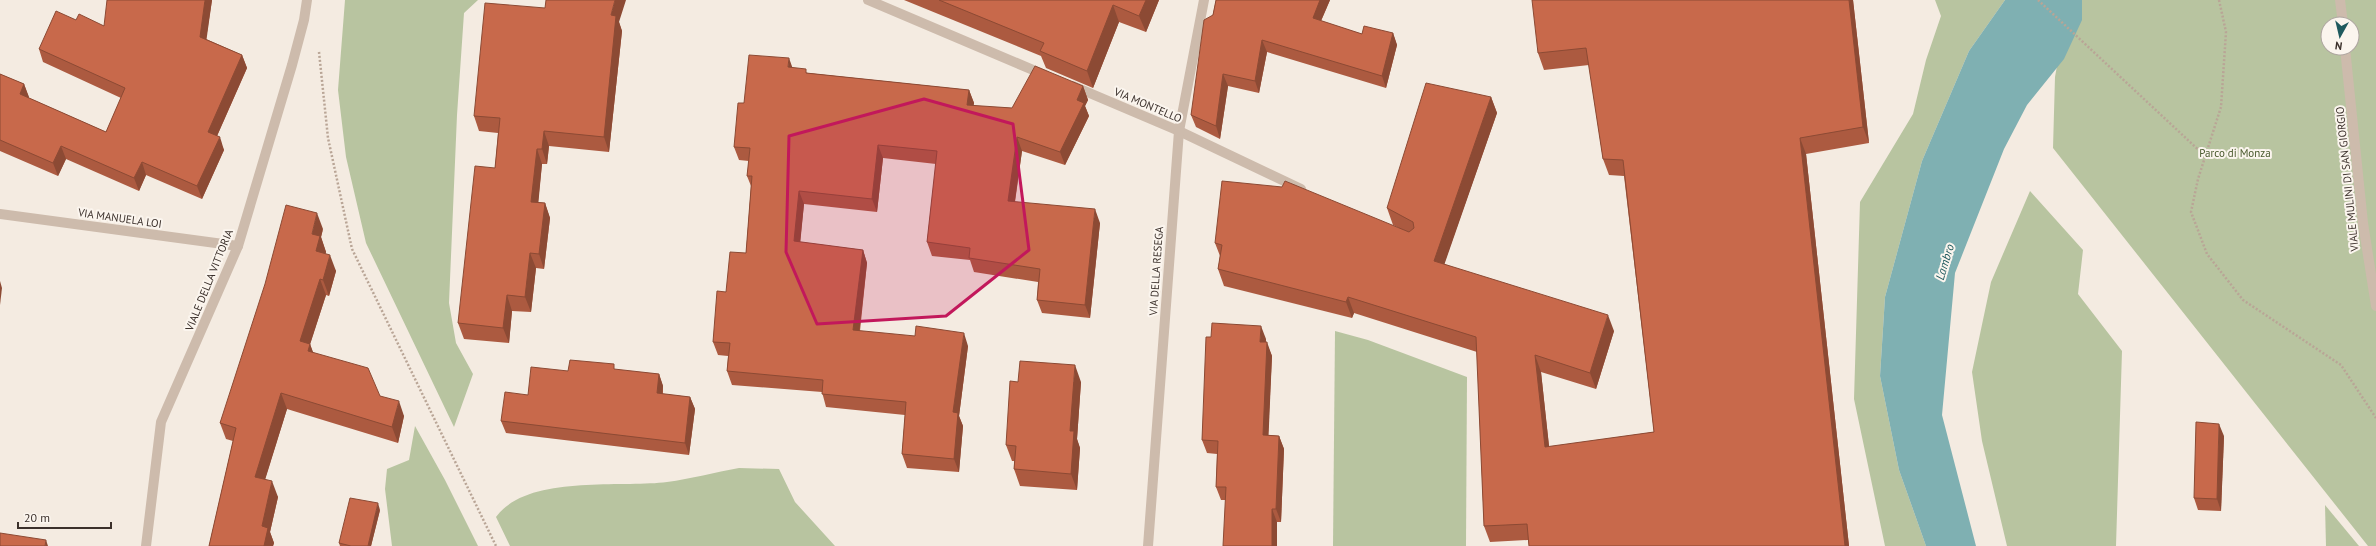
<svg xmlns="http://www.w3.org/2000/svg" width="2376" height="546" font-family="'PT Sans',sans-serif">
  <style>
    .green { fill: #b8c4a0; fill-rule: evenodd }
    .water { fill: #7fb0b2 }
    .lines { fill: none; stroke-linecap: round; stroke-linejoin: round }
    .path { stroke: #b9a596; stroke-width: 2.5; stroke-dasharray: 2 2; stroke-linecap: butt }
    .minor { stroke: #cdbbac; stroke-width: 10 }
    .wall { fill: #ac5a40 }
    .shaded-wall { fill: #8c4a34 }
    .building { fill: #c8694b; stroke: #8c4a34 }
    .marked { fill: #c2185b; fill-opacity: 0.2; stroke: #c2185b; stroke-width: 3; stroke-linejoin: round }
    .labels { text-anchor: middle; stroke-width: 4; stroke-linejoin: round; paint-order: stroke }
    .street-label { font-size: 11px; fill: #3b302b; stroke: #fbf5ee }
    .park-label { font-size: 11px; fill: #4a5a2e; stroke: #fbf5ee }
    .water-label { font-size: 12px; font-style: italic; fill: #1f5a5e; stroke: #fbf5ee }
  </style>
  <rect width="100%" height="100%" fill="#f4ebe1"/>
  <g class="green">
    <path d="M 345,0 L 478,0 L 464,13 L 457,115 L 449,303 L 456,343 L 473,374 L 454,427 L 366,243 L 346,157 L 338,90 Z"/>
    <path d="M 1935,0 L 2005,0 L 1969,51 L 1922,161 L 1885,297 L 1880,376 L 1899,470 L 1926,546 L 1885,546 L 1854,399 L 1860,202 L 1913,114 L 1926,60 L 1941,16 Z"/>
    <path d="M 2006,0 L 2376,0 L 2376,546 L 2368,546 L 2053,148 L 2055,77 L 2060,49 ZM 2328,24 L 2352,24 L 2352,48 L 2328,48 Z"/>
    <path d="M 2030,191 L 2083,250 L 2078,294 L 2122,351 L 2116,546 L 2007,546 L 1982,441 L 1972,372 L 1991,282 Z"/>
    <path d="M 1335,331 L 1368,340 L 1467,377 L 1466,546 L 1333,546 Z"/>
    <path d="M 415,426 L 445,480 L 478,546 L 392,546 L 385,489 L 387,469 L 409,460 Z"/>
    <path d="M 739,468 L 779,469 L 795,502 L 835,546 L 510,546 L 496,517 C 527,474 621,488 667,482 C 691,479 715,472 739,468 Z"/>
    <path d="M 2325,505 L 2359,546 L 2326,546 Z"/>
  </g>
  <path class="water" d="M 2005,0 L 2082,0 L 2082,20 L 2064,59 L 2027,105 L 2004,149 L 1955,273 L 1942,415 L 1976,546 L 1926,546 L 1899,470 L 1880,376 L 1885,297 L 1922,161 L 1969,51 Z"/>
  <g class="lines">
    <g class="path">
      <path d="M 2038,0 L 2205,156"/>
      <path d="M 2219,0 L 2226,32 L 2221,107 L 2198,179 L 2191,212 L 2207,254 L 2243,300 L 2341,365 L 2376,418"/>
      <path d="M 319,52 L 328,138 L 352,249 L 496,546"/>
    </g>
    <g class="minor">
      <path d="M 868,0 L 1045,75"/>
      <path d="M 2340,0 L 2343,24"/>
      <path d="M 2345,48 L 2363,223 L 2376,306"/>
      <path d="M 1073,86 L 1179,131 L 1301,189"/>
      <path d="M 0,214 L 238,246"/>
      <path d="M 146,546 L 161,422 L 238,246 L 292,65 L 304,20 L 307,0"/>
      <path d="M 1148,546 L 1179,131 L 1204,0"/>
    </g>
  </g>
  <g class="wall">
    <path d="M 212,0 L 206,39 L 242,55 L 247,68 L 217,136 L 224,150 L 202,199 L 146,175 L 139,191 L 66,159 L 58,176 L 0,151 L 0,74 L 24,84 L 29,98 L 106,132 L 121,98 L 43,62 L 39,49 L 76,20 L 104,26 Z"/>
    <path d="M 904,0 L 1159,0 L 1146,32 L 1119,22 L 1093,88 L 1046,68 L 1041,56 Z"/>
    <path d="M 1216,0 L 1330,0 L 1321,21 L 1362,34 L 1393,33 L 1397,45 L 1386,88 L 1267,52 L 1259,93 L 1228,86 L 1220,139 L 1196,127 L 1191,115 Z"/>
    <path d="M 1853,0 L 1869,143 L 1806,154 L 1849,546 L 1529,546 L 1528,540 L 1490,542 L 1484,526 L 1477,352 L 1354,313 L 1352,318 L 1224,286 L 1218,269 L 1220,256 L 1215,243 L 1399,228 L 1393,225 L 1387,208 L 1491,97 L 1497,113 L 1444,264 L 1614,331 L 1596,389 L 1541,372 L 1549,447 L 1654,432 L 1624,176 L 1609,175 L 1603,159 L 1589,65 L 1544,70 L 1538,53 Z"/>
    <path d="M 619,22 L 622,31 L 609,152 L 549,146 L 547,164 L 542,164 L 538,202 L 545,203 L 550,218 L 544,269 L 536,268 L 531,312 L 512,311 L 509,343 L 464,339 L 458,323 L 495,168 L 498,133 L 479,131 L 474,116 Z"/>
    <path d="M 792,68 L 808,73 L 969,90 L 974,103 L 973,106 L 1012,108 L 1083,86 L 1088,100 L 1085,106 L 1089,116 L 1065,165 L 1022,151 L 1015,202 L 1100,223 L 1090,318 L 1042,313 L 1037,300 L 1038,282 L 974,272 L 970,260 L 932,256 L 927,242 L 936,164 L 883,158 L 877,212 L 804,204 L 800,242 L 863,250 L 867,263 L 860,331 L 968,346 L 959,416 L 963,426 L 959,472 L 907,468 L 902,454 L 905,415 L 826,407 L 822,392 L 732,385 L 727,371 L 728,356 L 718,355 L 713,342 L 726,292 L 746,253 L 751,186 L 747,176 L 749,161 L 739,160 L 734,147 L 744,103 Z"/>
    <path d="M 323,229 L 321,237 L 326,252 L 325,254 L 336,271 L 329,296 L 326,295 L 310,344 L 313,353 L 380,396 L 404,416 L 398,443 L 287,409 L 265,479 L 278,497 L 270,532 L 274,543 L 273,546 L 209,546 L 233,441 L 226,439 L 220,423 Z"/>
    <path d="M 1211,337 L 1266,339 L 1266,342 L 1272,356 L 1268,435 L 1279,436 L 1284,449 L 1281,522 L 1277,522 L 1225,500 L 1221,500 L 1216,487 L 1217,454 L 1207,453 L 1202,440 Z"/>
    <path d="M 616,370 L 659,374 L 663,386 L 663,394 L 690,397 L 695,409 L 689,455 L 506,433 L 501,421 L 528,395 L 568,371 Z"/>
    <path d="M 1018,382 L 1081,382 L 1077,439 L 1080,448 L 1077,490 L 1020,486 L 1014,469 L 1014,461 L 1012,461 L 1006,445 Z"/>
    <path d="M 2224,436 L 2221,511 L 2198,510 L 2194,498 Z"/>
    <path d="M 380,510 L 371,546 L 340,546 L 339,543 Z"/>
  </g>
  <g class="shaded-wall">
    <path d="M 205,0 L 212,0 L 205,50 L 200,37 Z"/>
    <path d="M 615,0 L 626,0 L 619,22 L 622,31 L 609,152 L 604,137 L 611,15 Z"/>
    <path d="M 1146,0 L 1159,0 L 1146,32 L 1139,16 Z"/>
    <path d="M 1320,0 L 1330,0 L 1317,30 L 1313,18 Z"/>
    <path d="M 1849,0 L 1853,0 L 1869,143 L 1863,127 Z"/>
    <path d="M 1113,5 L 1119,22 L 1093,88 L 1087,71 Z"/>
    <path d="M 1393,33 L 1397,45 L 1386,88 L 1382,76 Z"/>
    <path d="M 1262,40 L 1267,52 L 1259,93 L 1255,81 Z"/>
    <path d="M 242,55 L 247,68 L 213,145 L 208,132 Z"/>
    <path d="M 789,58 L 794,72 L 788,67 Z"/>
    <path d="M 1223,74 L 1228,86 L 1220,139 L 1216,126 Z"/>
    <path d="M 24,84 L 29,97 L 25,107 L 20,94 Z"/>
    <path d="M 1083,86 L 1088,100 L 1085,106 L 1089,116 L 1065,165 L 1060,152 L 1077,100 Z"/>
    <path d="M 969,90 L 974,103 L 972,119 L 967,105 Z"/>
    <path d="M 1491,97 L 1497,113 L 1440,277 L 1434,261 Z"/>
    <path d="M 544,131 L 549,146 L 547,164 L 542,149 Z"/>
    <path d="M 220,137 L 224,150 L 202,199 L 197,186 Z"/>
    <path d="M 1017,137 L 1022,151 L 1013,214 L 1008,201 Z"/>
    <path d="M 1800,138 L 1806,154 L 1849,546 L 1845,546 Z"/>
    <path d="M 878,145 L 883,158 L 877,212 L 872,199 Z"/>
    <path d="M 61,146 L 66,159 L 58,176 L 53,163 Z"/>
    <path d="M 537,149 L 542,164 L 537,217 L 531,202 Z"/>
    <path d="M 142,162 L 146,175 L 139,191 L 134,178 Z"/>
    <path d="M 799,191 L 804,204 L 799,255 L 794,241 Z"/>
    <path d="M 545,203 L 550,218 L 544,269 L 539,254 Z"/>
    <path d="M 1095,209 L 1100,223 L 1090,318 L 1085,305 Z"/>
    <path d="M 317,213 L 323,229 L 321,237 L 326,252 L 322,267 L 316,251 L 312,234 Z"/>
    <path d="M 863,250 L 867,263 L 858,343 L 853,330 Z"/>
    <path d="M 530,253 L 536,268 L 531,312 L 525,297 Z"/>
    <path d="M 330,255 L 336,271 L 329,296 L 323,280 Z"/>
    <path d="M 320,279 L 326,295 L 306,357 L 300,341 Z"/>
    <path d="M 0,281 L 2,288 L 0,305 Z"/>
    <path d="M 507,295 L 512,311 L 509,343 L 503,328 Z"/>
    <path d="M 1348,297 L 1354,313 L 1352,318 L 1346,302 Z"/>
    <path d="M 1608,315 L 1614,331 L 1596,389 L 1590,373 Z"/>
    <path d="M 1261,326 L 1266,339 L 1265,355 L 1260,342 Z"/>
    <path d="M 964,333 L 968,346 L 959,416 L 963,426 L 959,472 L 954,459 L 953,412 Z"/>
    <path d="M 1267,342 L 1272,356 L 1268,448 L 1263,435 Z"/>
    <path d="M 310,344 L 316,360 L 308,351 Z"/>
    <path d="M 1535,355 L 1541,372 L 1551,464 L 1545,447 Z"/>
    <path d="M 1075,365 L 1081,382 L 1077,439 L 1080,448 L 1077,490 L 1071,474 L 1070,431 Z"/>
    <path d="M 659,374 L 663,386 L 661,405 L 657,393 Z"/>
    <path d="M 281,393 L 287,409 L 261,493 L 255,477 Z"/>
    <path d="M 690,397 L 695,409 L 689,455 L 685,443 Z"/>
    <path d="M 399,401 L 404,416 L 398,443 L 392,427 Z"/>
    <path d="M 2219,424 L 2224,436 L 2221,511 L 2217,499 Z"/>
    <path d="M 1279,436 L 1284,449 L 1281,522 L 1276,509 Z"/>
    <path d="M 272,481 L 278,497 L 270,532 L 274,543 L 273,546 L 264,546 L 262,526 Z"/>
    <path d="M 378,503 L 380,510 L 371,546 L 368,546 Z"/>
    <path d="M 1272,509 L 1277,522 L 1277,546 L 1272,546 Z"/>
    <path d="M 46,540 L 48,546 L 45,546 Z"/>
  </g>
  <g class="building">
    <path d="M 107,0 L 205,0 L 200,37 L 242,55 L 208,132 L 220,137 L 197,186 L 142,162 L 134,178 L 61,146 L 53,163 L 0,140 L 0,74 L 24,84 L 20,94 L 106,132 L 125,88 L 39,49 L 56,11 L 76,20 L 79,14 L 104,26 Z"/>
    <path d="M 546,0 L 615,0 L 611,15 L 616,16 L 604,137 L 544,131 L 542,149 L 537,149 L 531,202 L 545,203 L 539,254 L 530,253 L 525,297 L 507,295 L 503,328 L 458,323 L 475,166 L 495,168 L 500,118 L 474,116 L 485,3 L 545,8 Z"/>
    <path d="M 939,0 L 1146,0 L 1139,16 L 1113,5 L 1087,71 L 1040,51 L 1044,43 Z"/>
    <path d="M 1216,0 L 1320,0 L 1313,18 L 1362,34 L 1364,26 L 1393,33 L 1382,76 L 1262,40 L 1255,81 L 1223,74 L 1216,126 L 1191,115 L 1204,20 L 1213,15 Z"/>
    <path d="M 1532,0 L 1849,0 L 1863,127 L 1800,138 L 1845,546 L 1529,546 L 1527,524 L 1484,526 L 1476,337 L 1348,297 L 1346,302 L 1218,269 L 1222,245 L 1215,243 L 1222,181 L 1282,187 L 1285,181 L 1409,232 L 1414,228 L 1413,222 L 1387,208 L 1426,83 L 1491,97 L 1434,261 L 1608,315 L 1590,373 L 1535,355 L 1545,447 L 1654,432 L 1623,160 L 1603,159 L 1586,48 L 1538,53 Z"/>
    <path d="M 749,55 L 789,58 L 788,67 L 806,69 L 806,73 L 969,90 L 967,105 L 1012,108 L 1035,66 L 1083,86 L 1077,100 L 1084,103 L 1060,152 L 1017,137 L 1008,201 L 1095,209 L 1085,305 L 1037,300 L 1040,269 L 969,258 L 970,248 L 927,242 L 937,151 L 878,145 L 872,199 L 799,191 L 794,241 L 863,250 L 853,330 L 915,336 L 916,326 L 964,333 L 953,412 L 958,413 L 954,459 L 902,454 L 906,402 L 822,394 L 823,380 L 727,371 L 730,343 L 713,342 L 717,291 L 726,292 L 730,252 L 746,253 L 752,176 L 747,176 L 750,148 L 734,147 L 738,103 L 744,103 Z"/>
    <path d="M 286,205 L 317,213 L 312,234 L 320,236 L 316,251 L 330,255 L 323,280 L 320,279 L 300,341 L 310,344 L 308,351 L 368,368 L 380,396 L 399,401 L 392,427 L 281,393 L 255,477 L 272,481 L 262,526 L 268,528 L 264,546 L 209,546 L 236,428 L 220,423 L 265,284 Z"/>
    <path d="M 1212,323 L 1261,326 L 1260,342 L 1267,342 L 1263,435 L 1279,436 L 1276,509 L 1272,509 L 1272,546 L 1223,546 L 1226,487 L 1216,487 L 1218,441 L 1202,440 L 1206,337 L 1211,337 Z"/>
    <path d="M 570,360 L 614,364 L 614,369 L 659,374 L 657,393 L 690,397 L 685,443 L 501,421 L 505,392 L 528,395 L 531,367 L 568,371 Z"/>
    <path d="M 1020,361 L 1075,365 L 1070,431 L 1074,431 L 1071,474 L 1014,469 L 1016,446 L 1006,445 L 1010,381 L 1018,382 Z"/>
    <path d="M 2196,422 L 2219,424 L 2217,499 L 2194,498 Z"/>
    <path d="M 350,498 L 378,503 L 368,546 L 351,546 L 339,543 Z"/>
    <path d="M 0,533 L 46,540 L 45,546 L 0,546 Z"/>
  </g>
  <path class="marked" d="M 924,99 L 1013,124 L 1029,250 L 946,316 L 817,324 L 786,252 L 789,136 Z"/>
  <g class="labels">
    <g class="street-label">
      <text transform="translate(1148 105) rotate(23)" y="4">VIA MONTELLO</text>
      <text transform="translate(2347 179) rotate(-96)" y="4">VIALE MULINI DI SAN GIORGIO</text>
      <text transform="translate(120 218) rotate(8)" y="4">VIA MANUELA LOI</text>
      <text transform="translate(1156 271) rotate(-86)" y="4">VIA DELLA RESEGA</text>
      <text transform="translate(209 280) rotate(-68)" y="4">VIALE DELLA VITTORIA</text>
    </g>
    <g class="park-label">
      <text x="2235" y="157">Parco di Monza</text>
    </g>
    <g class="water-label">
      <text transform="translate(1945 262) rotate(-73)" y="4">Lambro</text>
    </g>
  </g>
  <g transform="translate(2340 36) rotate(188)"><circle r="19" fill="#fbf5ee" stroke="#aea6a0"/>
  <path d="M0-3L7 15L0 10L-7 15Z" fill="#1f5a5e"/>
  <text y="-6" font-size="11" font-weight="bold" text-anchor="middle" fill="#3b302b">N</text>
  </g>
  <path d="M18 522v6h93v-6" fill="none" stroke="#3b302b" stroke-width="2"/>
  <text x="24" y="522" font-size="12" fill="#3b302b" stroke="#fbf5ee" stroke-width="3" paint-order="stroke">20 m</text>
</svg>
